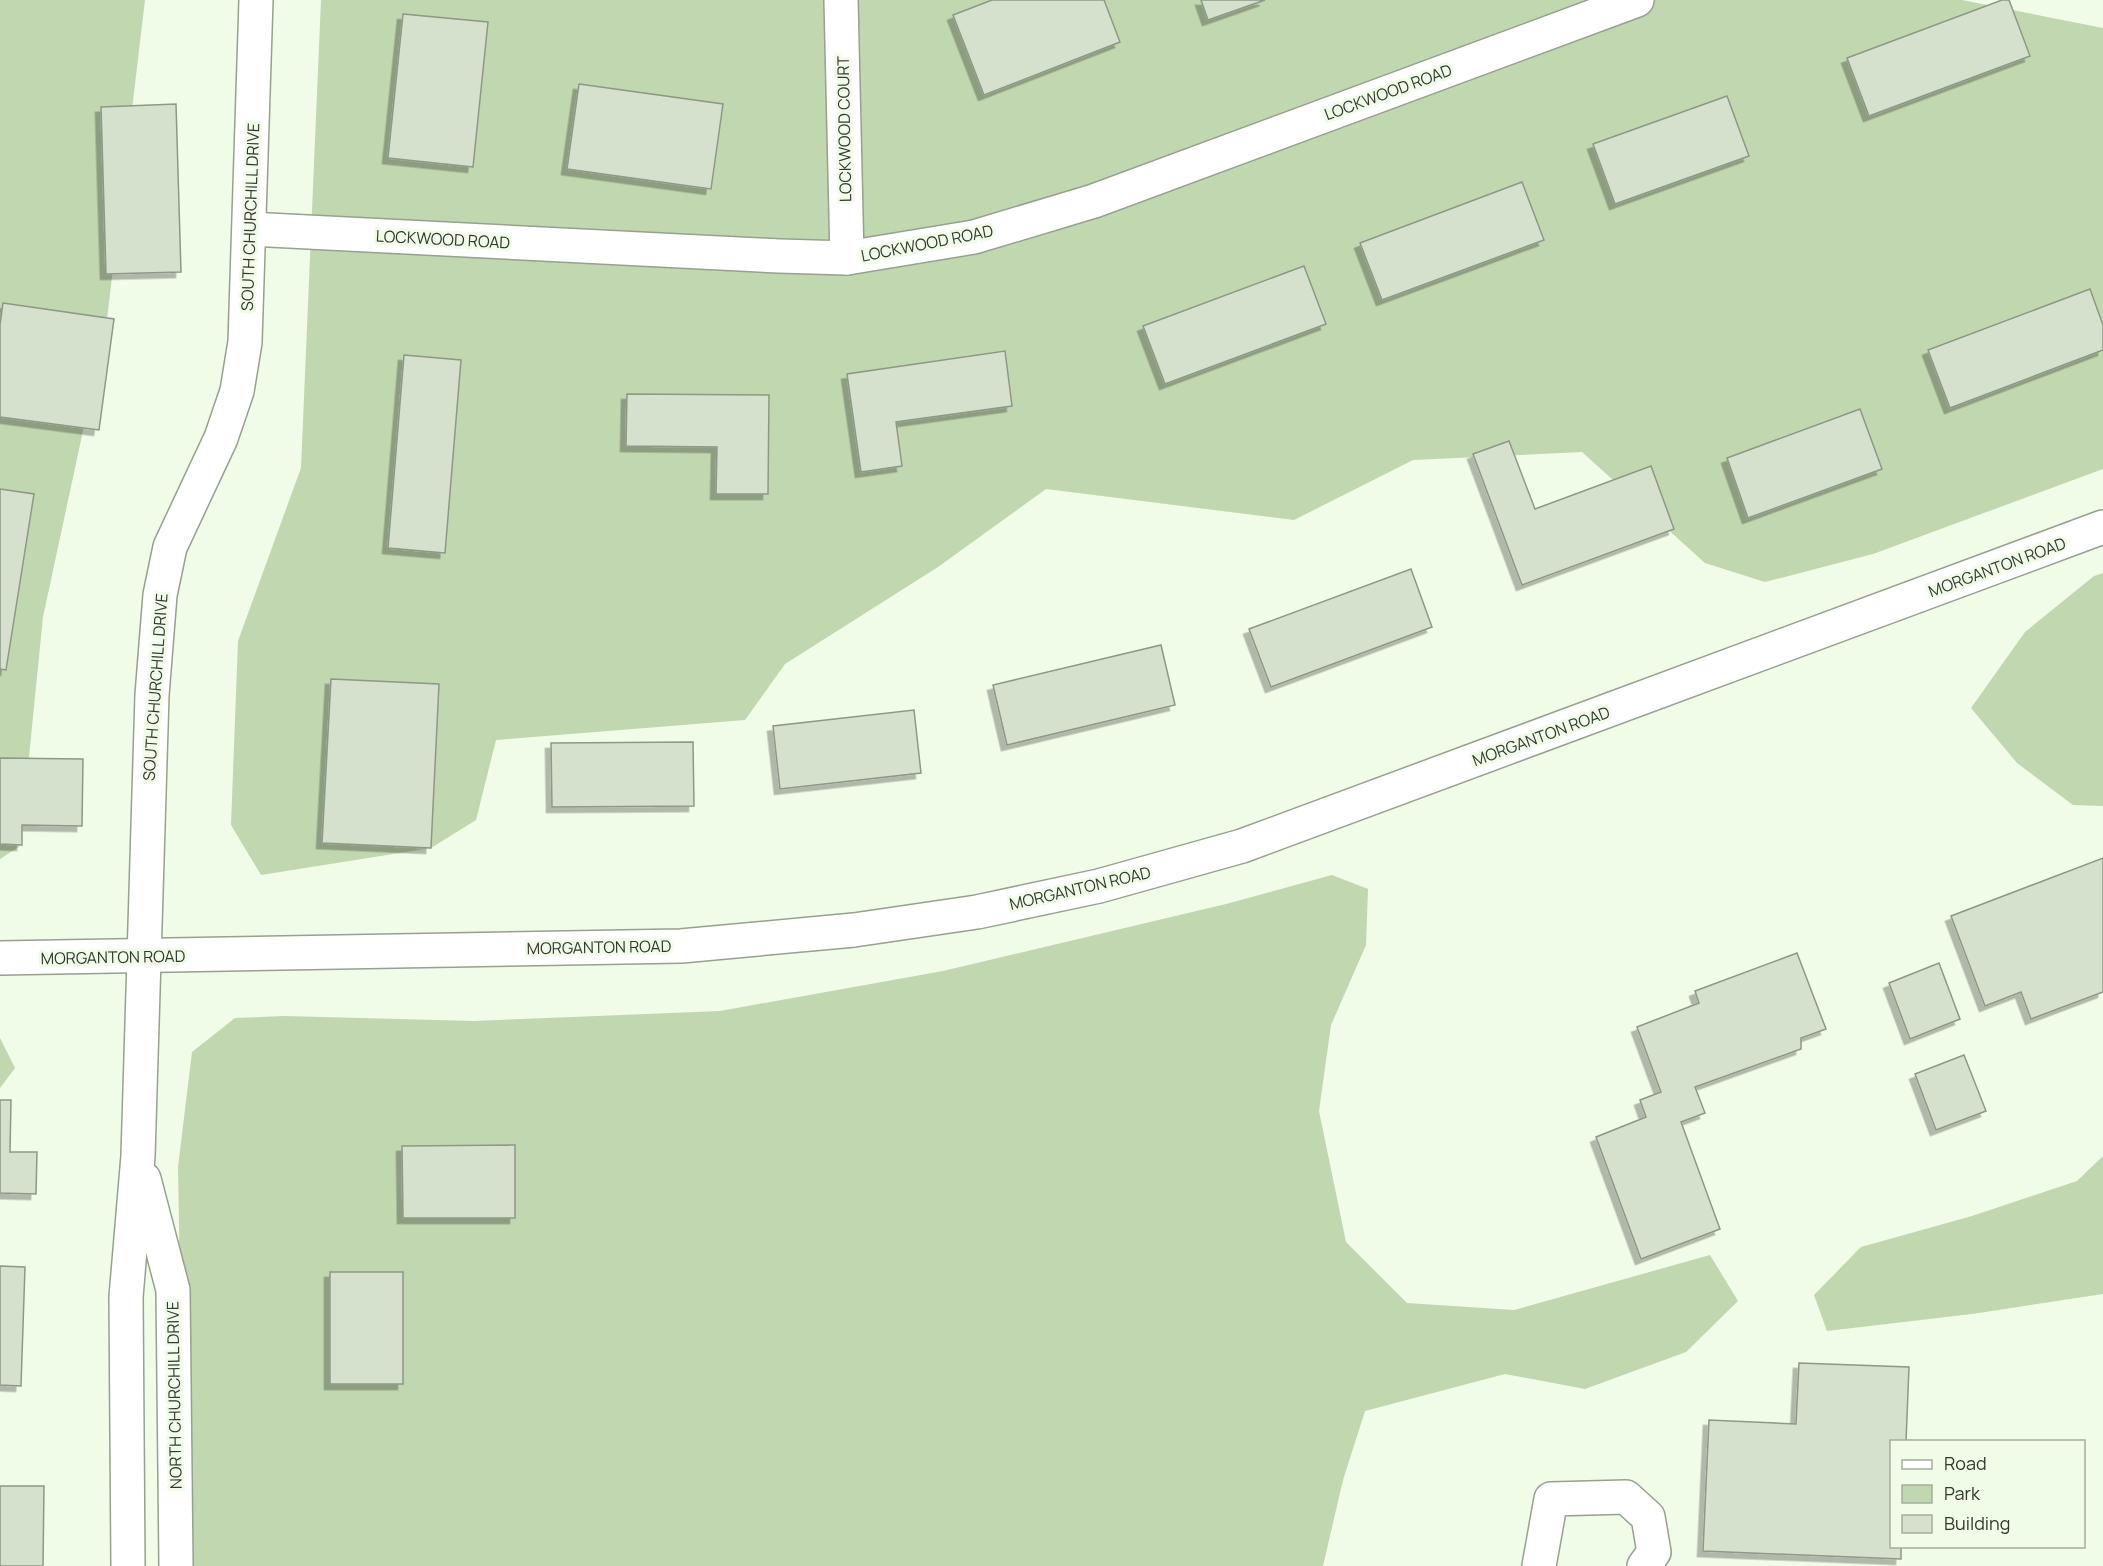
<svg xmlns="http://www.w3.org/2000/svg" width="2103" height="1566" font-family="Manrope,sans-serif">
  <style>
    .green { fill: #c0d7af }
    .building { fill: #d5e0cd; stroke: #8e9887; stroke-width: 1.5; filter: url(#shadow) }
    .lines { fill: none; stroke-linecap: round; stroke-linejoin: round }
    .minor-casing { stroke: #96a18f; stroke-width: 36 }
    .major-casing { stroke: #96a18f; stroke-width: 36 }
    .minor { stroke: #fff; stroke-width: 33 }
    .major { stroke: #fff; stroke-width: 33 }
    .labels { text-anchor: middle; stroke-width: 6; stroke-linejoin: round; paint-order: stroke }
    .street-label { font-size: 16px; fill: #333730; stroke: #f0fbe8 }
  </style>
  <defs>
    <filter id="shadow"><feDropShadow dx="-5.5" dy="5.5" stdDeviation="0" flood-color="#0004"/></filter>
  </defs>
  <rect width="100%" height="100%" fill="#f0fbe8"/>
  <g class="green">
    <path d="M 0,0 L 145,0 L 107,319 L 43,617 L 20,846 L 0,859 Z"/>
    <path d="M 321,0 L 1962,0 L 2103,28 L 2103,469 L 1873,554 L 1765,582 L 1705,563 L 1582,452 L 1413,460 L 1294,520 L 1046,489 L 938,567 L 785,664 L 745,720 L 496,740 L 476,820 L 431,848 L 261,875 L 231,825 L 238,641 L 301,468 Z"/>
    <path d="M 2103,573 L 2103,806 L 2073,805 L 2017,763 L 1971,708 L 2025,632 L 2094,576 Z"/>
    <path d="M 1332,875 L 1368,889 L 1366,945 L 1331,1025 L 1319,1111 L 1346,1242 L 1407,1303 L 1514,1310 L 1710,1255 L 1738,1301 L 1686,1352 L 1585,1389 L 1505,1374 L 1365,1411 L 1343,1480 L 1323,1566 L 185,1566 L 178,1167 L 192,1052 L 235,1018 L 284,1016 L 474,1021 L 720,1011 L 943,971 L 1226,904 Z"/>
    <path d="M 0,1038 L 15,1068 L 0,1088 Z"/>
    <path d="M 2103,1156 L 2103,1294 L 1972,1314 L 1827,1331 L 1814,1295 L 1861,1247 L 1972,1216 L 2077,1181 Z"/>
  </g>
  <g class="building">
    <path d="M 992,0 L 1104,0 L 1120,42 L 984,95 L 953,15 Z"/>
    <path d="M 1201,0 L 1265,0 L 1208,20 Z"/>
    <path d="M 2002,0 L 2009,0 L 2030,56 L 1869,116 L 1847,58 Z"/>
    <path d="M 403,14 L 488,22 L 473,167 L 388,158 Z"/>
    <path d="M 579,84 L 723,104 L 711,189 L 567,169 Z"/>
    <path d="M 1727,96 L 1749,156 L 1615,204 L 1593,144 Z"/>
    <path d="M 176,104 L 181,272 L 106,274 L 101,107 Z"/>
    <path d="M 1522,182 L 1544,240 L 1382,300 L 1360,243 Z"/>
    <path d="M 1304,266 L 1326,324 L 1165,384 L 1143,326 Z"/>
    <path d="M 2090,289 L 2103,325 L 2103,350 L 1950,408 L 1928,350 Z"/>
    <path d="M 3,303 L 114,319 L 99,430 L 0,417 L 0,325 Z"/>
    <path d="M 1005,351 L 1012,406 L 896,422 L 902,466 L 861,472 L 847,374 Z"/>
    <path d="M 404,355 L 461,360 L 445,553 L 388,548 Z"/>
    <path d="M 627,394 L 769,395 L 768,494 L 716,494 L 717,447 L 626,446 Z"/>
    <path d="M 1860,409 L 1882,469 L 1748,518 L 1727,458 Z"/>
    <path d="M 1509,441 L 1535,509 L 1651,466 L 1674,529 L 1522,585 L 1473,454 Z"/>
    <path d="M 0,489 L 34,494 L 6,670 L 0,669 Z"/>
    <path d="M 1411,569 L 1432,627 L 1271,687 L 1249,629 Z"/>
    <path d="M 1161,645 L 1175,705 L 1007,745 L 993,685 Z"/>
    <path d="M 331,679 L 439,684 L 431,848 L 322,843 Z"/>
    <path d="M 914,710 L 921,773 L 780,789 L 773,726 Z"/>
    <path d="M 693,742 L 694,806 L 552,807 L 551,743 Z"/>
    <path d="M 0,758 L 83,759 L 82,826 L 22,825 L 22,845 L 0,844 Z"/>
    <path d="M 2103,858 L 2103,992 L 2031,1019 L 2021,992 L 1985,1006 L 1951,916 Z"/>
    <path d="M 1797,953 L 1826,1029 L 1801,1038 L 1801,1049 L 1695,1087 L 1705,1113 L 1681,1122 L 1720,1229 L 1641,1259 L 1596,1137 L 1646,1117 L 1640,1100 L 1661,1092 L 1637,1027 L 1699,1003 L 1695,991 Z"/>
    <path d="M 1939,963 L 1960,1019 L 1910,1039 L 1889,983 Z"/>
    <path d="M 1964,1055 L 1986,1111 L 1936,1130 L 1915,1074 Z"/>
    <path d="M 0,1100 L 11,1100 L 10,1152 L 37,1152 L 36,1194 L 0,1193 Z"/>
    <path d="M 515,1145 L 515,1218 L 403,1218 L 402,1146 Z"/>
    <path d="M 0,1266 L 25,1267 L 21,1386 L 0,1385 Z"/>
    <rect x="330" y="1272" width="73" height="112"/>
    <path d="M 1799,1363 L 1909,1367 L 1906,1442 L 1892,1442 L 1892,1546 L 1901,1546 L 1901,1559 L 1703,1551 L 1709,1420 L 1796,1424 Z"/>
    <path d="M 0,1486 L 44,1486 L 43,1566 L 0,1566 Z"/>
  </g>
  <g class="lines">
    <defs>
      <g id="minor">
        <path d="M 841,0 L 847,258"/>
        <path d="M 250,229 L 779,256 L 847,258 L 974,237 L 1094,201 L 1637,0"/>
        <path d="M 144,1179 L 173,1290 L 176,1566"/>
        <path d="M 128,1566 L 126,1297 L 138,1156 L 152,695 L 160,595 L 170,547 L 221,438 L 237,391 L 245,342 L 256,0"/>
        <path d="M 1539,1566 L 1551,1499 L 1626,1497 L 1648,1517 L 1654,1552 L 1644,1566"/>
      </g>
      <path id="major" d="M 0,958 L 681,946 L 854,930 L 977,912 L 1099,886 L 1242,846 L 2103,527"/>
    </defs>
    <use href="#minor" class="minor-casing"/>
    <use href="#major" class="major-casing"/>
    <use href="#minor" class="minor"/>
    <use href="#major" class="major"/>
  </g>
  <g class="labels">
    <g class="street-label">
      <text transform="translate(1388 92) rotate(-20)" y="6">LOCKWOOD ROAD</text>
      <text transform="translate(844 129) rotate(-91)" y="6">LOCKWOOD COURT</text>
      <text transform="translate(250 217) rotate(-88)" y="6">SOUTH CHURCHILL DRIVE</text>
      <text transform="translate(443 239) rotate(3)" y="6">LOCKWOOD ROAD</text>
      <text transform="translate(927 243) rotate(-11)" y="6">LOCKWOOD ROAD</text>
      <text transform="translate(1997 567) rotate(-20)" y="6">MORGANTON ROAD</text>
      <text transform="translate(155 687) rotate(-86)" y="6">SOUTH CHURCHILL DRIVE</text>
      <text transform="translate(1541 736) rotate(-20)" y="6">MORGANTON ROAD</text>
      <text transform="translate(1080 888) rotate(-13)" y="6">MORGANTON ROAD</text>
      <text transform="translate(599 947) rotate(-1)" y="6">MORGANTON ROAD</text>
      <text transform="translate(113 957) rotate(-1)" y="6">MORGANTON ROAD</text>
      <text transform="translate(174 1395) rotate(-91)" y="6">NORTH CHURCHILL DRIVE</text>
    </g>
  </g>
  <rect x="1890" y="1440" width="195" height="108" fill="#f0fbe8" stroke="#a4ad9e" stroke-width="1.5"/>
  <rect x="1902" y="1460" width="30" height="9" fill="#ffffff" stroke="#a4ad9e" stroke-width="1.5"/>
  <text x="1944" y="1470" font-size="18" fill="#333730">Road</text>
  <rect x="1902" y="1485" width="30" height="18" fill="#c0d7af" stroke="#a4ad9e" stroke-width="1.5"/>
  <text x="1944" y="1500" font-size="18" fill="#333730">Park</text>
  <rect x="1902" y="1515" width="30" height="18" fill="#d5e0cd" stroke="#a4ad9e" stroke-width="1.5"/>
  <text x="1944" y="1530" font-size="18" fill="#333730">Building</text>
</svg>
